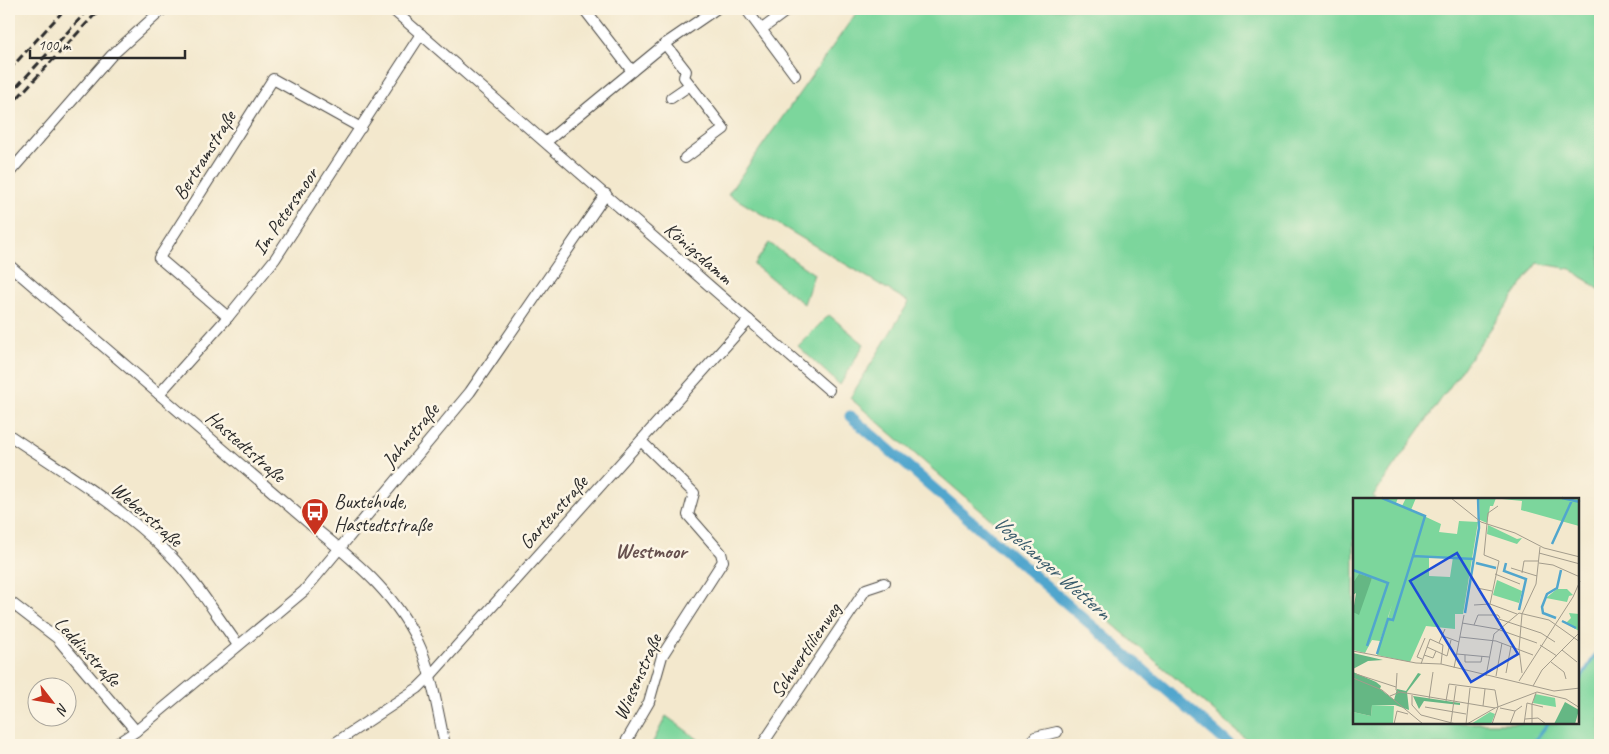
<svg xmlns="http://www.w3.org/2000/svg" width="1609" height="754" font-family="Caveat,sans-serif">
  <style>
    .green { fill: #7cd69c; stroke: #548064 }
    .lines { fill: none; stroke-linecap: round; stroke-linejoin: round }
    .stream { stroke: #51a6cd; stroke-width: 3 }
    .canal { stroke: #51a6cd; stroke-width: 11 }
    .street-casing { stroke: #494743; stroke-width: 12 }
    .street { stroke: #fff; stroke-width: 10 }
    .rail { stroke: #2b2b2b; stroke-width: 3; stroke-dasharray: 8 4; stroke-linecap: butt }
    .labels { text-anchor: middle; stroke-width: 5; stroke-linejoin: round; paint-order: stroke }
    .street-label { font-size: 20px; fill: #2b2b2b; stroke: #fcf5e5 }
    .poi-label { font-size: 20px; fill: #2b2b2b; stroke: #fcf5e5; text-anchor: start }
    .neighbourhood-label { font-size: 21px; font-weight: bold; fill: #66504e; stroke: #fcf5e5 }
    .water-label { font-size: 21px; font-style: italic; fill: #3a5c6c; stroke: #fcf5e5 }
    .inset-river { fill: none; stroke: #51a6cd; stroke-width: 2.5 }
    .inset-road { fill: none; stroke: #a39c8c; stroke-width: 1 }
    .view { fill: #1d4ed8; fill-opacity: 0.15; stroke: #1d4ed8; stroke-width: 2.5 }
    .inset-edge { fill: none; stroke: #2b2b2b; stroke-width: 2.5 }
  </style>
  <rect width="100%" height="100%" fill="#fcf5e5"/>
  <filter id="ink" filterUnits="userSpaceOnUse"><feTurbulence type="fractalNoise" baseFrequency=".02" numOctaves="2"/><feDisplacementMap in="SourceGraphic" scale="10" xChannelSelector="R" yChannelSelector="G"/><feConvolveMatrix kernelMatrix="1 2 1 2 8 2 1 2 1" color-interpolation-filters="sRGB"/></filter>
  <filter id="wash" filterUnits="userSpaceOnUse"><feTurbulence type="fractalNoise" baseFrequency=".0096" numOctaves="4" result="noise"/><feDisplacementMap in="SourceGraphic" scale="20" xChannelSelector="R" yChannelSelector="G"/><feGaussianBlur stdDeviation="1.12" result="paint"/><feColorMatrix in="noise" values="0 0 0 0 0 0 0 0 0 0 0 0 0 0 0 0 0 1.4 0 .05"/><feComposite in="paint" operator="in"/></filter>
  <g filter="url(#wash)">
    <rect width="100%" height="100%" fill="#f3e8cd"/>
    <g class="green">
      <path d="M 859,9 L 1600,9 L 1600,290 L 1571,269 L 1537,263 L 1373,496 L 1376,499 L 1354,499 L 1354,723 L 1578,723 L 1578,676 L 1581,678 L 1600,647 L 1600,745 L 1253,745 L 850,398 L 909,302 L 728,194 Z"/>
      <path d="M 769,243 L 814,274 L 804,304 L 754,265 Z"/>
      <path d="M 829,315 L 864,344 L 840,385 L 798,346 Z"/>
      <path d="M 666,716 L 706,745 L 652,744 Z"/>
    </g>
    <g class="lines">
      <g class="stream">
        <path d="M 1578,683 L 1600,647"/>
        <path d="M 1532,745 L 1548,723"/>
      </g>
      <path class="canal" d="M 850,416 L 1230,745"/>
    </g>
  </g>
  <g filter="url(#ink)">
    <g class="lines">
      <defs>
        <g id="street">
          <path d="M 392,9 L 829,390"/>
          <path d="M 584,9 L 632,71"/>
          <path d="M 746,9 L 795,75"/>
          <path d="M 762,29 L 789,9"/>
          <path d="M 665,44 L 686,71 L 684,77 L 724,129 L 685,158"/>
          <path d="M 671,98 L 690,85"/>
          <path d="M 546,142 L 665,44 L 716,9"/>
          <path d="M 9,173 L 111,56 L 163,9"/>
          <path d="M 9,265 L 318,531 C 359,564 400,599 421,649 C 433,679 438,713 445,745"/>
          <path d="M 228,317 L 159,258 L 273,79 L 361,128"/>
          <path d="M 159,394 L 228,317 L 275,259 L 421,34"/>
          <path d="M 9,435 C 64,472 121,506 169,554 C 195,580 216,615 238,645"/>
          <path d="M 9,601 L 57,638 L 136,731"/>
          <path d="M 115,745 L 136,731 L 304,591 L 470,392 L 606,194"/>
          <path d="M 332,745 L 418,688 L 430,676 L 749,320"/>
          <path d="M 624,745 L 649,702 L 662,656 L 723,561 L 721,553 L 688,515 L 694,493 L 641,441"/>
          <path d="M 762,745 L 866,589 L 884,583"/>
          <path d="M 1028,745 L 1035,737 L 1057,732"/>
        </g>
      </defs>
      <use href="#street" class="street-casing"/>
      <use href="#street" class="street"/>
      <g class="rail">
        <path d="M 9,70 L 65,9"/>
        <path d="M 9,95 L 89,9"/>
        <path d="M 9,107 L 100,9"/>
      </g>
    </g>
  </g>
  <defs>
    <symbol id="bus-pin" viewBox="-11 -11 22 30"><path d="M0 17L-7.5 6A9.5 9.5 0 1 1 7.5 6Z" fill="#c8321e" stroke="#fcf5e5"/><path d="M-5-6H5V4H4V6H2V4H-2V6H-4V4H-5ZM-3.5-4V0h7V-4ZM-3.5 1.2v1.5H-2V1.2ZM2 1.2v1.5H3.5V1.2Z" fill="#fff"/></symbol>
  </defs>
  <g fill-rule="evenodd">
    <use href="#bus-pin" x="299" y="496" width="32" height="43"/>
  </g>
  <g class="labels">
    <g class="street-label">
      <text transform="translate(204 155) rotate(-58)" y="7">Bertramstraße</text>
      <text transform="translate(285 211) rotate(-56)" y="7">Im Petersmoor</text>
      <text transform="translate(699 253) rotate(41)" y="7">Königsdamm</text>
      <text transform="translate(410 435) rotate(-50)" y="7">Jahnstraße</text>
      <text transform="translate(246 446) rotate(41)" y="7">Hastedtstraße</text>
      <text transform="translate(553 512) rotate(-48)" y="7">Gartenstraße</text>
      <text transform="translate(147 514) rotate(41)" y="7">Weberstraße</text>
      <text transform="translate(805 650) rotate(-56)" y="7">Schwertlilienweg</text>
      <text transform="translate(88 651) rotate(47)" y="7">Leddinstraße</text>
      <text transform="translate(637 677) rotate(-66)" y="7">Wiesenstraße</text>
    </g>
    <g class="poi-label">
      <text x="334" y="508">Buxtehude,<tspan x="334" dy="23">Hastedtstraße</tspan></text>
    </g>
    <g class="neighbourhood-label">
      <text x="651" y="558">Westmoor</text>
    </g>
    <g class="water-label">
      <text transform="translate(1052 567) rotate(41)" y="7">Vogelsanger Wettern</text>
    </g>
  </g>
  <g transform="translate(1353 498)">
    <rect width="226" height="226" fill="#f3e8cd"/>
    <path d="M 0,0 L 45,0 L 43,5 L 49,8 L 53,0 L 63,0 L 58,12 L 88,26 L 86,34 L 104,36 L 106,23 L 125,24 L 110,116 L 102,116 L 102,131 L 73,128 L 57,164 L 24,157 L 39,107 L 27,143 L 19,142 L 12,155 L 0,152 L 0,114 L 19,80 L 0,85 ZM 76,59 L 100,59 L 97,79 L 76,78 ZM 126,0 L 143,0 L 140,8 L 137,8 L 134,25 L 127,22 ZM 226,0 L 226,28 L 168,12 L 169,3 L 149,1 ZM 135,27 L 164,41 L 169,40 L 164,46 L 134,36 ZM 144,82 L 169,93 L 166,105 L 140,97 ZM 204,91 L 214,91 L 220,97 L 216,98 L 214,104 L 193,100 ZM 216,115 L 226,116 L 226,133 L 209,123 L 214,124 L 218,120 ZM 182,196 L 202,200 L 203,209 L 180,205 ZM 19,207 L 41,208 L 40,226 L 0,226 L 0,214 L 18,218 ZM 137,214 L 142,216 L 138,226 L 118,226 Z" fill="#7cd69c" fill-rule="evenodd"/>
    <path d="M 6,76 L 19,80 L 6,117 L 0,114 L 3,95 L 0,97 L 0,85 ZM 0,155 L 30,162 L 15,163 L 0,171 ZM 0,174 L 23,184 L 28,188 L 27,191 L 41,202 L 44,191 L 53,193 L 65,175 L 68,176 L 54,194 L 56,212 L 42,207 L 19,207 L 18,218 L 0,214 ZM 60,198 L 107,205 L 107,207 L 71,203 L 66,211 ZM 212,204 L 226,212 L 222,226 L 201,226 Z" fill="#65b784"/>
    <path class="inset-river" d="M 29,0 L 72,18 L 60,58M 209,0 L 227,4M 199,46 L 220,0M 123,65 L 143,70M 153,65 L 151,73 L 173,81 L 166,112M 0,72 L 35,85 L 14,148M 112,115 L 126,30 L 125,0M 203,120 L 190,115 L 189,109 L 194,96 L 204,90 L 208,72M 209,123 L 223,130M 24,156 L 35,121 L 40,122 L 60,58 L 121,61"/>
    <path class="inset-road" d="M 98,0 L 128,24 L 162,35 L 191,50 L 227,59M 145,8 L 135,15 L 131,57 L 146,63 L 137,106 L 164,116M 186,55 L 227,66M 186,65 L 200,67 L 227,79M 158,70 L 184,78M 169,75 L 171,63 L 185,63M 142,76 L 167,86M 124,90 L 139,93M 121,107 L 137,106M 143,120 L 188,135 L 202,144M 109,125 L 144,131 L 184,145M 121,127 L 125,117 L 145,117 L 147,120M 90,138 L 106,144M 107,139 L 143,143 L 180,157M 86,145 L 92,131M 187,147 L 204,158M 74,149 L 94,158 L 98,142M 209,152 L 224,164M 0,153 L 63,165 L 88,166 L 201,193 L 227,190M 104,156 L 136,159M 71,157 L 80,160 L 83,153M 112,157 L 112,164 L 128,164 L 129,158M 69,161 L 64,159 L 72,140M 198,164 L 211,174 L 213,181M 68,166 L 77,141 L 90,147 L 88,166M 101,170 L 111,117M 44,175 L 43,192 L 46,194M 153,175 L 158,148M 169,175 L 166,151 L 169,116 L 183,86 L 187,49M 3,176 L 43,189M 133,178 L 141,136 L 166,115 L 196,122 L 227,144M 143,178 L 149,145M 0,180 L 29,192 L 70,226M 166,183 L 220,99 L 227,83M 180,188 L 189,172 L 227,134M 59,197 L 59,207 L 68,217 L 103,226M 37,198 L 47,194 L 142,210 L 184,194 L 213,201 L 227,210M 76,201 L 80,174M 93,203 L 96,186 L 142,192 L 145,209 L 139,226M 130,208 L 132,191M 72,209 L 113,216M 147,210 L 162,213M 172,221 L 185,220 L 193,226M 98,224 L 103,188M 41,226 L 44,213 L 55,216M 113,226 L 117,190M 114,226 L 142,210M 157,226 L 162,213 L 169,208M 171,226 L 174,205 L 190,209M 179,226 L 179,206 L 183,195"/>
    <path class="view" d="M 104,55 L 165,156 L 118,184 L 57,83 Z"/>
    <rect width="226" height="226" class="inset-edge"/>
  </g>
  <rect width="1609" height="754" fill="none" stroke="#fcf5e5" stroke-width="30"/>
  <g transform="translate(52 702) rotate(121)"><circle r="24" fill="#fcf5e5" stroke="#a8a49b"/>
  <path d="M0-4L9 19L0 12L-9 19Z" fill="#c8321e"/>
  <text y="-8" font-size="14" font-weight="bold" text-anchor="middle" fill="#2b2b2b">N</text>
  </g>
  <path d="M30 50v8h155v-8" fill="none" stroke="#2b2b2b" stroke-width="2.5"/>
  <text x="38" y="50" font-size="15" fill="#2b2b2b" stroke="#fcf5e5" stroke-width="4" paint-order="stroke">100 m</text>
</svg>
